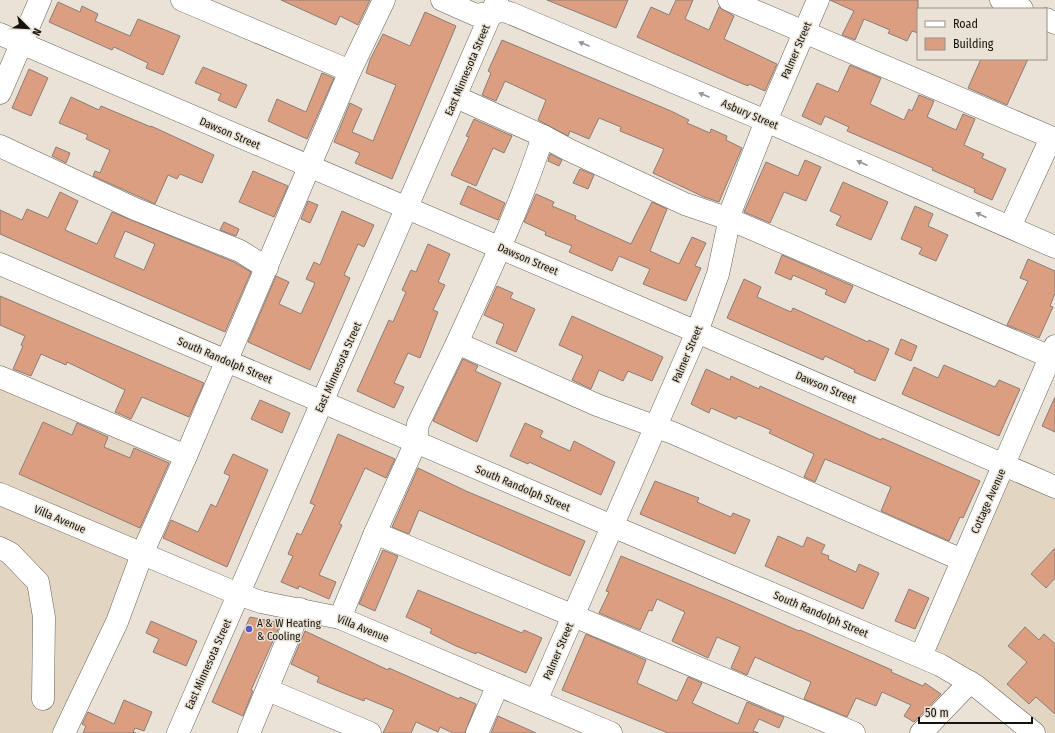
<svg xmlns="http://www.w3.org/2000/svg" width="1055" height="733" font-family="'Fira Sans Condensed',sans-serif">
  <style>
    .built { fill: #e2d6c3 }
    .building { fill: #db9e81; stroke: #8b7e77; fill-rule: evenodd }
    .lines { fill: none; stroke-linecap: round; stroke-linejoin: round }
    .minor-casing { stroke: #6a6359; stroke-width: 23 }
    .minor { stroke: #fff; stroke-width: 22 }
    .oneway { fill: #969593 }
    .poi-dot { fill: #5458cf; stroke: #eae2d6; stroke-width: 1.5 }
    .labels { text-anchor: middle; stroke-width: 3; stroke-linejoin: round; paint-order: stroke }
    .street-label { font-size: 11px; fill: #15130e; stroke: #eae2d6 }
    .poi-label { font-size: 11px; fill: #15130e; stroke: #eae2d6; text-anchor: start }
  </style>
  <rect width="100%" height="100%" fill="#eae2d6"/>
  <g class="built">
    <path d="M 0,383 L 180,458 L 58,733 L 0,733 Z"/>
    <path d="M 1010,477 L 1055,495 L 1055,733 L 1045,733 L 988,682 L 932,652 Z"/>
  </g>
  <g class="building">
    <path d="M 281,0 L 370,0 L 358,25 L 340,16 L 336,25 Z"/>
    <path d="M 547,0 L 628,0 L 616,28 Z"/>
    <path d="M 676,0 L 693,0 L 685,19 L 709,30 L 719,7 L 734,16 L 724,39 L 777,64 L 765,91 L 749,84 L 748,86 L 729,78 L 637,37 L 651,7 L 669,15 Z"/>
    <path d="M 830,0 L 918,0 L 918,33 L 912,31 L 907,41 L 888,33 L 890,30 L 864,19 L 855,40 L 842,35 L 854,11 Z"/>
    <path d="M 58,2 L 80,12 L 82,6 L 98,14 L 95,21 L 130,36 L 138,19 L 180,36 L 163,75 L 146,68 L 148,63 L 114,47 L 112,50 L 49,22 Z"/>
    <path d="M 425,12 L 456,26 L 392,179 L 355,163 L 360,153 L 334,142 L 350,103 L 362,109 L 352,132 L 373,141 L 396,85 L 366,73 L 370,60 L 383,34 L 410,46 Z"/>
    <path d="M 502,40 L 671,111 L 689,120 L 687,123 L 710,133 L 711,129 L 727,136 L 726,140 L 742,148 L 719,202 L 704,197 L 653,173 L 664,149 L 620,131 L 621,127 L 599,118 L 589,139 L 570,131 L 568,136 L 538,120 L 546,100 L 505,81 L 496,101 L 482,95 L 491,73 L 488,71 Z"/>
    <path d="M 981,59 L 1028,59 L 1007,105 L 968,88 Z"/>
    <path d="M 850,65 L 881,78 L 870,104 L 904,120 L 909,109 L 912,111 L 919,95 L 934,101 L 927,117 L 956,130 L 963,114 L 975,119 L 964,145 L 984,154 L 982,158 L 1006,169 L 992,200 L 974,192 L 975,189 L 932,170 L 933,168 L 847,131 L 849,127 L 825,116 L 821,125 L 802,116 L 817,83 L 838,92 Z"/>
    <path d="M 203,67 L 247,85 L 236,108 L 218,100 L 221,94 L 195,83 Z"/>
    <path d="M 29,69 L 48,78 L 31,116 L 12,108 Z"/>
    <path d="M 322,73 L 334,78 L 307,139 L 268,121 L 277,99 L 306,112 Z"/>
    <path d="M 71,97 L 99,110 L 101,106 L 151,127 L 151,126 L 214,155 L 202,183 L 180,174 L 177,179 L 168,175 L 155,204 L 93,176 L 95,171 L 100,173 L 110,150 L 86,139 L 88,135 L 59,123 Z"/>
    <path d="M 474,119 L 512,136 L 504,153 L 493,148 L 476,186 L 451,175 L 469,137 L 466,136 Z"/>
    <path d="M 56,147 L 70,153 L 66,163 L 52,156 Z"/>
    <path d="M 550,154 L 562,160 L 559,166 L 548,161 Z"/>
    <path d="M 805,160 L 821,167 L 806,201 L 784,192 L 770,223 L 744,212 L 766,162 L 798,176 Z"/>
    <path d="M 580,169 L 594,175 L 588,189 L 573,183 Z"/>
    <path d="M 253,171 L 288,186 L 274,217 L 239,202 Z"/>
    <path d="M 843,182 L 888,202 L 871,240 L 836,225 L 841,216 L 830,211 Z"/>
    <path d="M 468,186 L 505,203 L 498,220 L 460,204 Z"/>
    <path d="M 60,192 L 78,201 L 65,230 L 97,244 L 112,212 L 234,262 L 251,272 L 225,332 L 0,234 L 0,210 L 22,220 L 27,209 L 48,218 ZM 125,231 L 155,244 L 144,270 L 114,257 Z"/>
    <path d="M 536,194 L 554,202 L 552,206 L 576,216 L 575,219 L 631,244 L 652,202 L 667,209 L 650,251 L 679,264 L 692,237 L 706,243 L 695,266 L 701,268 L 686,301 L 643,284 L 650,269 L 619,256 L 612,271 L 569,252 L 572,246 L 545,235 L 546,232 L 524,222 Z"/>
    <path d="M 308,201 L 318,205 L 310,223 L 301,219 Z"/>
    <path d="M 915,206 L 933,214 L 928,226 L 948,235 L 936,261 L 919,254 L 922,248 L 901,239 Z"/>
    <path d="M 342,211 L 374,225 L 364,247 L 358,244 L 344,275 L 350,278 L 310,370 L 248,342 L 276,276 L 289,282 L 279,304 L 301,314 L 315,283 L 306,279 L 314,262 L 320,265 Z"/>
    <path d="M 224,222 L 239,229 L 236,236 L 220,230 Z"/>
    <path d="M 428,244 L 450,254 L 438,282 L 445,285 L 433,310 L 438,312 L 420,358 L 408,353 L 394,383 L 404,387 L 394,408 L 357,391 L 389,320 L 393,322 L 406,292 L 402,290 L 411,270 L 416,272 Z"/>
    <path d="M 782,255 L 853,286 L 845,303 L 825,294 L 827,290 L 793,275 L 791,280 L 775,273 Z"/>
    <path d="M 1028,259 L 1055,271 L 1055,293 L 1050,306 L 1053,307 L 1039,338 L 1007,325 L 1028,281 L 1020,278 Z"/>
    <path d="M 744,279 L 761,287 L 757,297 L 791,312 L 793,308 L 868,342 L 869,340 L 889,349 L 875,381 L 854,372 L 855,370 L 825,356 L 823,360 L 727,318 Z"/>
    <path d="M 497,286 L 513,293 L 510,298 L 535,309 L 516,352 L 496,343 L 504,324 L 484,315 Z"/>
    <path d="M 0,296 L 204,383 L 189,417 L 142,397 L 131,419 L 115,412 L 125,390 L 67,362 L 66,365 L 41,354 L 31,376 L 13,369 L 23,346 L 21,345 L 25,336 L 0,325 Z"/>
    <path d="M 572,316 L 663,357 L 652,381 L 628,371 L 623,381 L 599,370 L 591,389 L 572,380 L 583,356 L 559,345 Z"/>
    <path d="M 901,339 L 917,346 L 911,361 L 895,354 Z"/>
    <path d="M 463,359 L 478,366 L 475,371 L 501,383 L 477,442 L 433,421 Z"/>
    <path d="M 944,365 L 995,387 L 999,380 L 1020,389 L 999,436 L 902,394 L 914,367 L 938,378 Z"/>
    <path d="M 706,369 L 730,380 L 731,376 L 759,389 L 760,386 L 881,440 L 882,438 L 980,481 L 963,518 L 960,517 L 949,541 L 881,511 L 891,487 L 825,459 L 815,482 L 804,477 L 814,454 L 769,433 L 771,430 L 738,416 L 736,419 L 711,408 L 709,413 L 691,404 Z"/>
    <path d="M 1055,397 L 1055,432 L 1042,426 Z"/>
    <path d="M 260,400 L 290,413 L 282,433 L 251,419 Z"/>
    <path d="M 43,422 L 72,435 L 77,423 L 108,437 L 104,447 L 130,458 L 134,448 L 169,463 L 140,528 L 19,474 Z"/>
    <path d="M 525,423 L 543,431 L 540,437 L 570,451 L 574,441 L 615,462 L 601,495 L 529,462 L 528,464 L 510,456 Z"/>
    <path d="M 338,434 L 395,459 L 386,478 L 365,468 L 354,492 L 339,524 L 342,525 L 319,575 L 336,582 L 329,599 L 299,586 L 298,589 L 281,582 L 293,556 L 288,554 L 297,533 L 301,535 L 315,505 L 310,503 Z"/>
    <path d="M 233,454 L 268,470 L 227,567 L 163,538 L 171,520 L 198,532 L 211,504 L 216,507 L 230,476 L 224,473 Z"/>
    <path d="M 418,468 L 466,491 L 585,541 L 570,576 L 419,510 L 409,534 L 392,527 Z"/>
    <path d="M 655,481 L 699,498 L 697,502 L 731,517 L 733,513 L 750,520 L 735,554 L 640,514 Z"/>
    <path d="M 778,536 L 803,547 L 807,537 L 825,545 L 821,553 L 829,556 L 828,559 L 856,572 L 859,564 L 879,573 L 863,609 L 765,566 Z"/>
    <path d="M 1055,548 L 1055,578 L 1046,588 L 1031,574 Z"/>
    <path d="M 383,550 L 398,556 L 375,611 L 359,604 Z"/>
    <path d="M 621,556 L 728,600 L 799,631 L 800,630 L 892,670 L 891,672 L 923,686 L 925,683 L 941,694 L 914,722 L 904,716 L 911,705 L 882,692 L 876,706 L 856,698 L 847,717 L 804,699 L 811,682 L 755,657 L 747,675 L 731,668 L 740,647 L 717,637 L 708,658 L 672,641 L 685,612 L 657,599 L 652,611 L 649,610 L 640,630 L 599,613 L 609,592 L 606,591 Z"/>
    <path d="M 909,589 L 929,598 L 915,629 L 895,621 Z"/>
    <path d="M 418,590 L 522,633 L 524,630 L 542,638 L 526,673 L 477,652 L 476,654 L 456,646 L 430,633 L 432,629 L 406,617 Z"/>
    <path d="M 250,617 L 281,623 L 251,690 L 253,691 L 243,716 L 212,702 Z"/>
    <path d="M 151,621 L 197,641 L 186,666 L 153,652 L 159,639 L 146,633 Z"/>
    <path d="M 1025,627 L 1039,640 L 1044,634 L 1055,644 L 1055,714 L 1036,697 L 1029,704 L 1007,684 L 1027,662 L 1008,646 Z"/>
    <path d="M 305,631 L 388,670 L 389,668 L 459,699 L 460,697 L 476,704 L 465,733 L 453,733 L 440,727 L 438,732 L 416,722 L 411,733 L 383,733 L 394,710 L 365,698 L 364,701 L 341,692 L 317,682 L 319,677 L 291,664 Z"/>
    <path d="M 586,634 L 646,660 L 637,683 L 677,701 L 688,677 L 702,683 L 692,703 L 738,724 L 747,702 L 784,717 L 779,728 L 759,719 L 753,731 L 759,733 L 668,733 L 562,690 Z"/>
    <path d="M 124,700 L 152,712 L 144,731 L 135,728 L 133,732 L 136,733 L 83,733 L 86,726 L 82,724 L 88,712 L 114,724 Z"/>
    <path d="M 498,716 L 536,733 L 491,733 Z"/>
  </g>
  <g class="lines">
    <defs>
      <g id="minor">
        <path d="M 182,0 L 350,71"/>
        <path d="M 442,0 L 476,15 L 503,11 L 510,13 L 766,121 L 1055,247"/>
        <path d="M 729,0 L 1055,139"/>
        <path d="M 1001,0 L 1022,9"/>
        <path d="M 1046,19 L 1055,23"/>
        <path d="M 0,34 L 697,332 L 1055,487"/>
        <path d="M 0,93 L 40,0"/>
        <path d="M 456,97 L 543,136 L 569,150 L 685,204 L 729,219 L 1055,359"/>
        <path d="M 543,136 C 520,207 488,275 457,343 L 597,405 L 673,433 L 962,560"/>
        <path d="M 0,146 L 135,209 L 240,251 L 267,268"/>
        <path d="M 1010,227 L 1051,138"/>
        <path d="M 0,264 L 612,526 L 940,665 L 976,686 L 1034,733"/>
        <path d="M 0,377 L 186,456 L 350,71 L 384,0"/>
        <path d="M 0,494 L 238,594 L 261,602 L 340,618 L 611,733"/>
        <path d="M 375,533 L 416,442 L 418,424 L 457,343"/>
        <path d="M 0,548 L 10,553 L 38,582 L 44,617 L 43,699"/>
        <path d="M 340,618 L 375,533 L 854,733"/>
        <path d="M 921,656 L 1055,346"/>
        <path d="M 268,690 L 370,733"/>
        <path d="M 536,701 L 697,332 L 718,274 L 732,208 L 766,121 L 818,0"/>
        <path d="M 64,733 L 117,622 L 142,554 L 186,456"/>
        <path d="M 178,733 L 497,0"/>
        <path d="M 249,733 L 300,609"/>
        <path d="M 477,733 L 498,685"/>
        <path d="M 921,733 L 970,682"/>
      </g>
    </defs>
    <use href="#minor" class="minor-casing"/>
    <use href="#minor" class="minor"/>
  </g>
  <defs><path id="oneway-solid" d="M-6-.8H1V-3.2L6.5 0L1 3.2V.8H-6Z"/></defs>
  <g class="oneway">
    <use href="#oneway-solid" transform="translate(584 44) rotate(-157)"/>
    <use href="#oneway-solid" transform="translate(704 95) rotate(-157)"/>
    <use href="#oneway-solid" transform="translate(862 163) rotate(-156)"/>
    <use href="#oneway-solid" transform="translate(981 215) rotate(-156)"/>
  </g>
  <circle class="poi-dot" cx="249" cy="629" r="4"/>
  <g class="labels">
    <g class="street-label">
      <text transform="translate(796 50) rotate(-67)" y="4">Palmer Street</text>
      <text transform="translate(467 70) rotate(-67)" y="4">East Minnesota Street</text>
      <text transform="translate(750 114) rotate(23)" y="4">Asbury Street</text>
      <text transform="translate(230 133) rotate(23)" y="4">Dawson Street</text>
      <text transform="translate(528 259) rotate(23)" y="4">Dawson Street</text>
      <text transform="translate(687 354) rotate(-67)" y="4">Palmer Street</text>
      <text transform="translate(225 360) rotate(23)" y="4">South Randolph Street</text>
      <text transform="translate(338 367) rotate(-66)" y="4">East Minnesota Street</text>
      <text transform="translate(826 387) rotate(23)" y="4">Dawson Street</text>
      <text transform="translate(523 488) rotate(23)" y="4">South Randolph Street</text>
      <text transform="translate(988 501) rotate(-66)" y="4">Cottage Avenue</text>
      <text transform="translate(60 519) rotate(23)" y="4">Villa Avenue</text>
      <text transform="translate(821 614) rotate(23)" y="4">South Randolph Street</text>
      <text transform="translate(363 628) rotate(22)" y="4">Villa Avenue</text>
      <text transform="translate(558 651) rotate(-67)" y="4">Palmer Street</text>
      <text transform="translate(208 664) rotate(-66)" y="4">East Minnesota Street</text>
    </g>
    <g class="poi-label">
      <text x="257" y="627">A &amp; W Heating<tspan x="257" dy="13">&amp; Cooling</tspan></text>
    </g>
  </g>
  <rect x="917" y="8" width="130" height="52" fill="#eae2d6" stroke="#958f86"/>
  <rect x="925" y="21" width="20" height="6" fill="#ffffff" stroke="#958f86"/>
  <text x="953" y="28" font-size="12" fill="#15130e">Road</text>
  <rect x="925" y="38" width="20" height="12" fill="#db9e81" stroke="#958f86"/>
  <text x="953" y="48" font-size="12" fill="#15130e">Building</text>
  <g transform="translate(28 28) rotate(114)" stroke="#eae2d6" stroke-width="3" paint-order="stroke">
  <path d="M0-3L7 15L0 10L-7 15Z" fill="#15130e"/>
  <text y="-6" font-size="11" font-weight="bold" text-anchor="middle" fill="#15130e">N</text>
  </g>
  <path d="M919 717v6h113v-6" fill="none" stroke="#15130e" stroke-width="2"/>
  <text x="925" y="717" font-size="12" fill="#15130e" stroke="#eae2d6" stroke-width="3" paint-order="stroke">50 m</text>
</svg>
